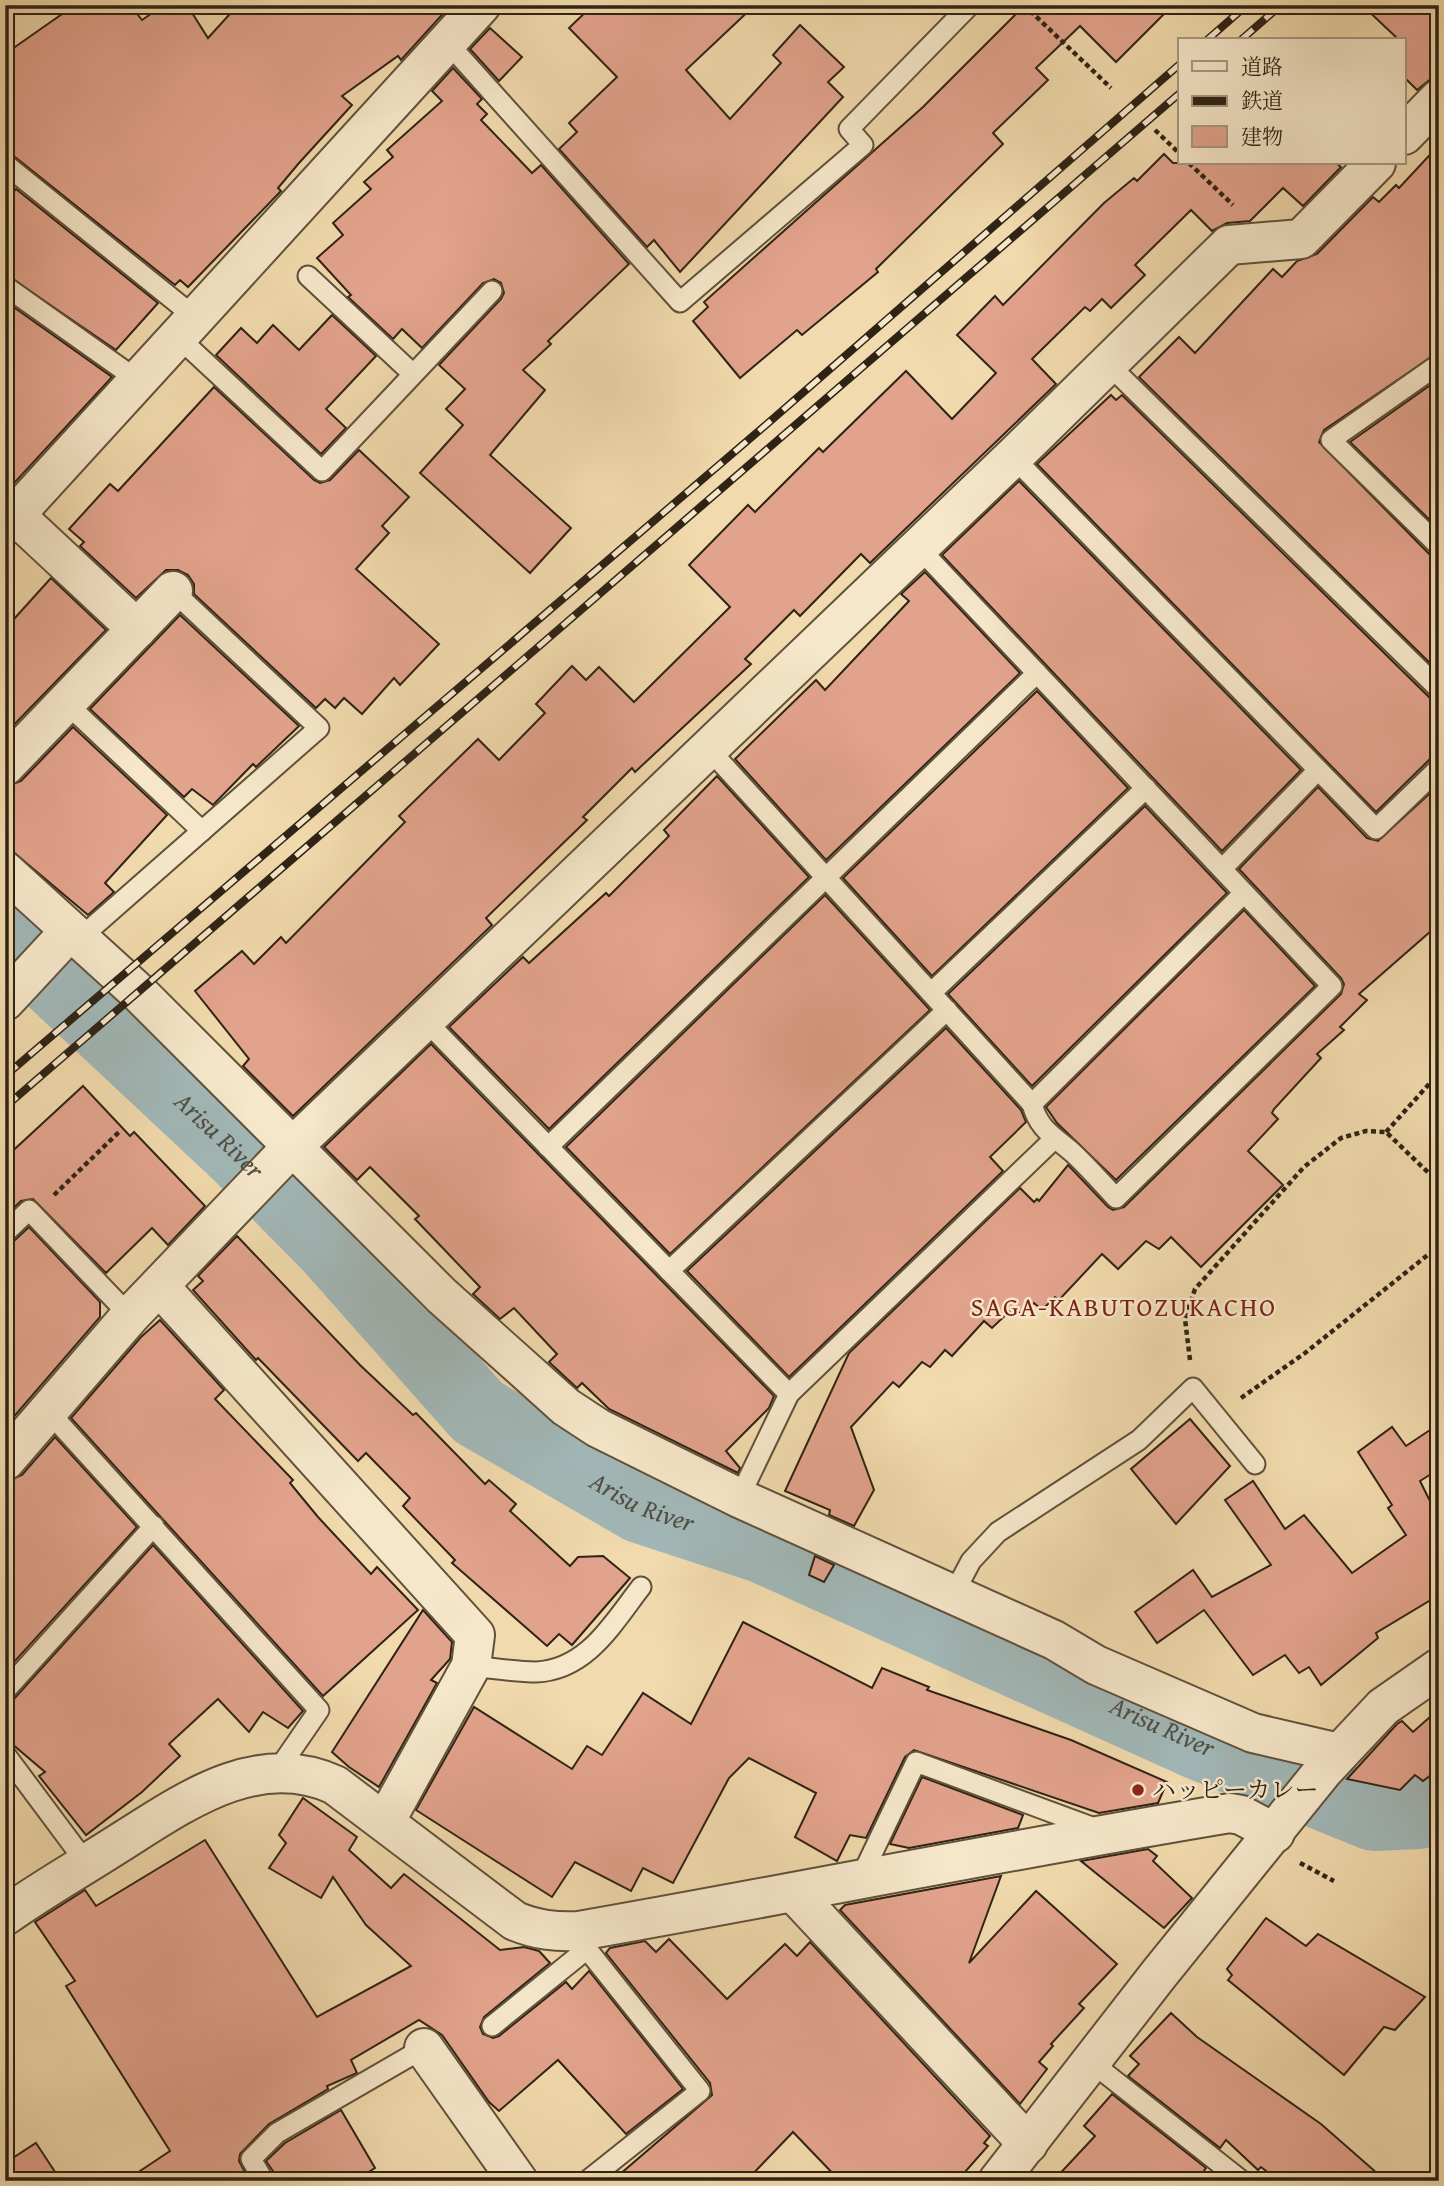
<svg xmlns="http://www.w3.org/2000/svg" width="1444" height="2186" font-family="'Gentium Book Plus','Noto Serif JP',serif">
  <style>
    .lines { fill: none; stroke-linecap: round; stroke-linejoin: round }
    .river { stroke: #a1b7b7; stroke-width: 74 }
    .building { fill: #e2a38c; stroke: #2f2315; stroke-width: 2 }
    .service-casing { stroke: #60513b; stroke-width: 23 }
    .minor-casing { stroke: #60513b; stroke-width: 42 }
    .path { stroke: #2f2315; stroke-width: 4.5; stroke-dasharray: 5 3.5; stroke-linecap: butt }
    .service { stroke: #f6e7ca; stroke-width: 19 }
    .minor { stroke: #f6e7ca; stroke-width: 38 }
    .rail-casing { stroke: #2f2315; stroke-width: 8 }
    .rail { stroke: #f6e7ca; stroke-width: 5; stroke-dasharray: 16; stroke-linecap: butt }
    .poi-dot { fill: #8f2418; stroke: #f6e7ca; stroke-width: 2.5 }
    .labels { text-anchor: middle; stroke-width: 5; stroke-linejoin: round; paint-order: stroke }
    .poi-label { font-size: 24px; fill: #2f2315; stroke: #f6e7ca; text-anchor: start }
    .water-label { font-size: 26px; font-style: italic; fill: #514f46; stroke: #f6e7ca }
    .neighbourhood-label { font-size: 26px; letter-spacing: 2px; fill: #7a1f14; stroke: #f6e7ca }
  </style>
  <rect width="100%" height="100%" fill="#f1daad"/>
  <filter id="stains"><feTurbulence type="fractalNoise" baseFrequency=".00286" numOctaves="4"/><feColorMatrix values="0 0 0 0 .2 0 0 0 0 .09 0 0 0 0 .02 0 0 0 .5 -.17"/></filter>
  <radialGradient id="worn" r=".72"><stop offset=".6" stop-color="#630" stop-opacity="0"/><stop offset="1" stop-color="#630" stop-opacity=".3"/></radialGradient>
  <g class="lines">
    <path class="river" id="s1" d="M 5,934 L 238,1152 L 330,1245 L 478,1412 L 640,1506 L 762,1546 L 1199,1743 L 1374,1814 L 1418,1812 L 1439,1807"/>
  </g>
  <g class="building">
    <path d="M 75,5 L 130,5 L 142,20 L 164,5 L 187,5 L 208,38 L 238,5 L 451,5 L 401,60 L 398,56 L 342,96 L 352,105 L 299,163 L 278,188 L 281,191 L 188,287 L 180,280 L 175,285 L 5,149 L 5,54 Z"/>
    <path d="M 593,5 L 755,5 L 686,70 L 730,119 L 781,63 L 773,55 L 800,25 L 844,67 L 828,82 L 843,97 L 680,272 L 654,240 L 647,247 L 559,149 L 577,132 L 569,123 L 617,77 L 569,28 Z"/>
    <path d="M 1025,5 L 1173,5 L 1116,62 L 1080,26 L 1036,68 L 1048,80 L 993,133 L 1003,144 L 876,269 L 878,272 L 802,335 L 797,330 L 740,378 L 693,321 L 708,307 L 704,302 L 923,107 Z"/>
    <path d="M 1362,5 L 1439,5 L 1439,78 L 1432,78 L 1417,90 L 1404,77 L 1404,40 L 1399,40 Z"/>
    <path d="M 490,28 L 522,57 L 499,81 L 470,49 Z"/>
    <path d="M 453,68 L 482,99 L 477,104 L 487,114 L 481,120 L 532,173 L 541,165 L 629,264 L 548,341 L 551,344 L 523,370 L 545,390 L 490,455 L 571,528 L 530,573 L 420,473 L 463,425 L 446,409 L 465,389 L 439,365 L 501,299 L 504,293 L 501,283 L 494,279 L 483,283 L 422,348 L 402,329 L 393,339 L 348,297 L 351,295 L 317,258 L 343,235 L 333,223 L 371,189 L 364,182 L 393,157 L 387,150 L 442,101 L 432,91 Z"/>
    <path d="M 1439,145 L 1439,352 L 1324,430 L 1319,442 L 1430,555 L 1439,558 L 1439,672 L 1139,377 L 1179,337 L 1195,353 L 1273,269 L 1282,277 L 1297,261 L 1317,254 L 1373,197 L 1379,202 L 1396,185 L 1399,188 Z"/>
    <path d="M 1164,154 L 1173,163 L 1336,163 L 1341,167 L 1303,206 L 1283,188 L 1250,221 L 1227,223 L 1212,231 L 1191,210 L 1135,265 L 1145,275 L 1111,308 L 1102,299 L 1090,311 L 1085,307 L 1032,359 L 1056,384 L 870,563 L 861,554 L 800,616 L 794,610 L 745,659 L 751,664 L 635,772 L 632,768 L 583,817 L 587,820 L 486,918 L 492,925 L 293,1116 L 243,1066 L 249,1059 L 195,991 L 242,951 L 254,964 L 281,937 L 286,943 L 405,822 L 399,816 L 478,739 L 499,760 L 545,713 L 536,704 L 572,666 L 586,680 L 599,667 L 634,702 L 730,607 L 689,565 L 748,505 L 755,512 L 819,448 L 823,452 L 906,371 L 952,419 L 996,373 L 957,335 L 995,296 L 1003,305 L 1104,203 L 1134,178 L 1137,181 Z"/>
    <path d="M 16,189 L 158,303 L 116,350 L 5,274 L 5,203 Z"/>
    <path d="M 5,301 L 112,377 L 5,493 Z"/>
    <path d="M 332,315 L 376,356 L 326,409 L 346,428 L 321,454 L 216,355 L 241,328 L 257,343 L 273,325 L 299,350 Z"/>
    <path d="M 1439,379 L 1439,529 L 1350,442 Z"/>
    <path d="M 214,387 L 314,480 L 320,483 L 330,480 L 359,450 L 409,497 L 382,526 L 389,533 L 356,569 L 439,644 L 400,685 L 394,678 L 362,714 L 344,698 L 335,708 L 325,699 L 316,708 L 194,594 L 194,584 L 188,575 L 178,570 L 166,570 L 136,598 L 80,546 L 84,542 L 69,529 L 110,484 L 118,491 Z"/>
    <path d="M 1111,395 L 1116,400 L 1122,395 L 1430,698 L 1439,701 L 1439,756 L 1430,759 L 1376,812 L 1037,464 Z"/>
    <path d="M 1019,481 L 1301,770 L 1222,851 L 942,555 Z"/>
    <path d="M 925,572 L 1020,673 L 826,860 L 735,759 L 816,680 L 825,690 L 909,601 L 901,594 Z"/>
    <path d="M 51,578 L 106,630 L 5,734 L 5,629 Z"/>
    <path d="M 180,615 L 299,726 L 256,767 L 253,764 L 213,805 L 192,789 L 184,797 L 90,709 Z"/>
    <path d="M 1037,691 L 1128,788 L 932,976 L 843,878 Z"/>
    <path d="M 73,727 L 167,815 L 105,883 L 114,892 L 88,915 L 5,845 L 5,787 L 21,781 Z"/>
    <path d="M 717,776 L 809,877 L 549,1129 L 449,1027 L 523,957 L 529,963 L 606,893 L 609,896 L 669,836 L 664,830 Z"/>
    <path d="M 1439,785 L 1439,924 L 1359,994 L 1367,1000 L 1340,1027 L 1344,1030 L 1317,1054 L 1321,1058 L 1274,1109 L 1272,1113 L 1278,1119 L 1248,1151 L 1283,1185 L 1201,1267 L 1171,1237 L 1159,1249 L 1146,1241 L 1118,1269 L 1102,1254 L 1059,1300 L 1055,1297 L 1042,1310 L 1034,1303 L 1022,1315 L 1013,1308 L 992,1328 L 984,1321 L 952,1356 L 945,1350 L 930,1367 L 922,1362 L 899,1387 L 893,1382 L 851,1427 L 874,1490 L 854,1526 L 829,1515 L 830,1510 L 785,1491 L 849,1353 L 1020,1188 L 1034,1202 L 1037,1199 L 1039,1201 L 1068,1165 L 1108,1207 L 1113,1210 L 1124,1207 L 1341,994 L 1344,984 L 1341,978 L 1239,869 L 1318,787 L 1367,838 L 1378,841 Z"/>
    <path d="M 1145,806 L 1227,893 L 1032,1086 L 948,994 Z"/>
    <path d="M 825,895 L 930,1010 L 670,1254 L 566,1147 Z"/>
    <path d="M 1244,910 L 1315,986 L 1116,1180 L 1057,1123 L 1046,1107 Z"/>
    <path d="M 946,1028 L 1021,1110 L 1026,1122 L 990,1157 L 1003,1171 L 789,1377 L 687,1271 Z"/>
    <path d="M 431,1044 L 774,1396 L 769,1408 L 726,1451 L 740,1468 L 738,1473 L 609,1409 L 582,1383 L 577,1388 L 549,1362 L 557,1354 L 514,1308 L 500,1319 L 473,1294 L 480,1287 L 415,1219 L 419,1216 L 370,1167 L 357,1180 L 324,1147 Z"/>
    <path d="M 83,1086 L 130,1136 L 134,1132 L 205,1206 L 168,1245 L 152,1228 L 106,1273 L 33,1199 L 21,1201 L 5,1216 L 5,1158 Z"/>
    <path d="M 29,1227 L 100,1302 L 100,1317 L 5,1427 L 5,1245 L 13,1242 Z"/>
    <path d="M 237,1236 L 360,1365 L 413,1415 L 416,1413 L 485,1484 L 489,1480 L 516,1504 L 510,1511 L 570,1566 L 578,1557 L 603,1556 L 630,1578 L 572,1645 L 559,1634 L 547,1646 L 452,1563 L 455,1560 L 403,1506 L 410,1498 L 366,1453 L 358,1461 L 258,1358 L 256,1360 L 193,1290 L 203,1281 L 198,1276 Z"/>
    <path d="M 160,1320 L 224,1390 L 215,1399 L 293,1480 L 290,1483 L 318,1517 L 371,1574 L 377,1567 L 418,1610 L 323,1696 L 71,1418 L 141,1337 Z"/>
    <path d="M 1190,1419 L 1230,1466 L 1176,1524 L 1131,1469 Z"/>
    <path d="M 1439,1424 L 1439,1469 L 1420,1481 L 1436,1513 L 1439,1511 L 1439,1595 L 1376,1633 L 1378,1638 L 1321,1685 L 1309,1667 L 1299,1673 L 1285,1655 L 1253,1675 L 1204,1610 L 1157,1643 L 1135,1612 L 1193,1570 L 1212,1597 L 1271,1565 L 1225,1500 L 1253,1481 L 1285,1529 L 1304,1515 L 1352,1573 L 1406,1535 L 1388,1508 L 1392,1505 L 1358,1452 L 1392,1427 L 1406,1446 Z"/>
    <path d="M 55,1437 L 137,1527 L 5,1672 L 5,1482 L 22,1475 Z"/>
    <path d="M 153,1545 L 303,1711 L 288,1728 L 263,1712 L 249,1732 L 218,1699 L 169,1744 L 180,1756 L 142,1792 L 86,1835 L 39,1776 L 45,1772 L 5,1738 L 5,1703 L 14,1699 Z"/>
    <path d="M 815,1556 L 834,1565 L 824,1582 L 809,1575 Z"/>
    <path d="M 423,1610 L 452,1642 L 450,1659 L 431,1680 L 437,1683 L 379,1787 L 349,1767 L 332,1752 Z"/>
    <path d="M 743,1622 L 872,1688 L 882,1668 L 929,1687 L 927,1690 L 1071,1740 L 1167,1782 L 1158,1803 L 1099,1813 L 914,1750 L 905,1757 L 866,1838 L 850,1835 L 837,1861 L 795,1837 L 816,1793 L 749,1758 L 729,1778 L 673,1883 L 643,1868 L 631,1891 L 575,1862 L 552,1897 L 416,1810 L 474,1707 L 572,1769 L 587,1746 L 602,1755 L 643,1693 L 691,1724 Z"/>
    <path d="M 1439,1709 L 1439,1769 L 1423,1781 L 1415,1775 L 1400,1790 L 1347,1779 L 1397,1724 L 1402,1721 L 1413,1732 Z"/>
    <path d="M 922,1777 L 1023,1815 L 1018,1828 L 909,1848 L 890,1844 Z"/>
    <path d="M 303,1798 L 357,1837 L 349,1850 L 391,1888 L 404,1874 L 500,1950 L 524,1947 L 539,1951 L 550,1963 L 484,2017 L 480,2027 L 483,2034 L 493,2038 L 499,2036 L 566,1982 L 572,1989 L 589,1971 L 683,2089 L 626,2134 L 558,2060 L 499,2111 L 489,2102 L 442,2035 L 419,2020 L 351,2060 L 357,2073 L 327,2086 L 328,2089 L 269,2124 L 240,2154 L 239,2161 L 246,2174 L 236,2181 L 125,2181 L 170,2151 L 66,1986 L 75,1981 L 35,1922 L 85,1890 L 96,1906 L 205,1840 L 317,2017 L 411,1966 L 366,1925 L 333,1877 L 321,1898 L 269,1868 L 286,1843 L 279,1835 Z"/>
    <path d="M 1148,1849 L 1157,1856 L 1153,1861 L 1192,1898 L 1164,1928 L 1081,1861 Z"/>
    <path d="M 1001,1876 L 969,1963 L 1036,1891 L 1117,1964 L 1079,2004 L 1084,2008 L 1051,2044 L 1053,2046 L 1039,2062 L 1047,2069 L 1020,2104 L 840,1910 L 845,1905 Z"/>
    <path d="M 1266,1918 L 1306,1946 L 1318,1934 L 1425,1997 L 1395,2030 L 1384,2027 L 1344,2075 L 1228,1980 L 1232,1975 L 1227,1969 Z"/>
    <path d="M 669,1939 L 727,1999 L 785,1944 L 797,1956 L 810,1942 L 990,2136 L 984,2143 L 988,2146 L 957,2181 L 840,2181 L 793,2132 L 746,2181 L 612,2181 L 712,2095 L 710,2083 L 606,1953 L 610,1948 L 645,1941 L 656,1952 Z"/>
    <path d="M 1171,2013 L 1197,2037 L 1321,2124 L 1386,2181 L 1279,2181 L 1261,2167 L 1258,2170 L 1226,2140 L 1220,2148 L 1128,2076 L 1139,2064 L 1130,2056 Z"/>
    <path d="M 1112,2094 L 1206,2168 L 1197,2181 L 1053,2181 L 1095,2136 L 1084,2126 Z"/>
    <path d="M 341,2110 L 375,2168 L 354,2181 L 280,2181 L 266,2161 L 285,2143 Z"/>
    <path d="M 36,2143 L 61,2181 L 5,2181 L 5,2163 Z"/>
  </g>
  <g class="lines">
    <defs>
      <g id="service">
        <path d="M 447,42 L 680,302 L 863,145 L 849,129 L 970,5"/>
        <path d="M 5,164 L 196,318"/>
        <path d="M 308,276 L 413,374"/>
        <path d="M 5,286 L 139,381"/>
        <path d="M 178,337 L 322,471 L 492,291"/>
        <path d="M 1108,364 L 1439,689"/>
        <path d="M 1439,364 L 1331,440 L 1439,546"/>
        <path d="M 1013,457 L 1376,829 L 1439,768"/>
        <path d="M 66,703 L 202,831"/>
        <path d="M 707,747 L 1032,1104 C 1039,1130 1054,1136 1073,1153 C 1088,1167 1102,1183 1116,1198 L 1332,986 L 918,547"/>
        <path d="M 1222,869 L 1318,770"/>
        <path d="M 79,939 L 319,728 L 173,591"/>
        <path d="M 931,993 L 1146,788"/>
        <path d="M 425,1020 L 789,1394"/>
        <path d="M 1032,1104 L 1244,893"/>
        <path d="M 548,1147 L 1037,673"/>
        <path d="M 5,1233 L 29,1210 L 130,1316"/>
        <path d="M 669,1271 L 947,1010"/>
        <path d="M 48,1411 L 319,1710 L 275,1774"/>
        <path d="M 739,1498 L 789,1394 L 1053,1140"/>
        <path d="M 953,1595 L 971,1561 L 998,1532 L 1139,1440 L 1193,1388 L 1255,1464"/>
        <path d="M 471,1666 C 493,1668 515,1672 536,1672 C 587,1670 613,1623 641,1587"/>
        <path d="M 5,1691 L 154,1526"/>
        <path d="M 5,1754 L 87,1864"/>
        <path d="M 859,1881 L 916,1762 L 1097,1829"/>
        <path d="M 579,1931 L 587,1949 L 700,2091 L 587,2181"/>
        <path d="M 492,2026 L 587,1949"/>
        <path d="M 1091,2062 L 1242,2181"/>
        <path d="M 264,2181 L 251,2159 L 277,2133 L 424,2048"/>
      </g>
      <g id="minor">
        <path d="M 1404,135 L 1439,99"/>
        <path d="M 15,515 L 137,629"/>
        <path d="M 5,526 L 481,5"/>
        <path d="M 5,766 L 173,591"/>
        <path d="M 5,871 L 139,993 L 442,1296 L 566,1407 L 598,1428 L 739,1498 L 1054,1640 L 1096,1665 L 1253,1733 L 1339,1753"/>
        <path d="M 5,1001 L 70,931"/>
        <path d="M 161,1288 L 475,1635 L 471,1666 L 386,1820"/>
        <path d="M 5,1461 L 130,1316 L 286,1153 L 1013,457 L 1229,245 L 1301,239 L 1376,163"/>
        <path d="M 795,1894 L 1028,2144"/>
        <path d="M 5,1916 C 40,1891 77,1870 113,1847 C 179,1806 254,1748 335,1785 L 515,1921 C 537,1930 555,1932 579,1931 C 796,1893 1012,1849 1230,1813 L 1241,1815 L 1275,1833"/>
        <path d="M 424,2048 L 518,2181"/>
        <path d="M 998,2181 L 1159,1974 L 1323,1771 L 1383,1707 L 1439,1668"/>
      </g>
    </defs>
    <use href="#service" class="service-casing"/>
    <use href="#minor" class="minor-casing"/>
    <g class="path">
      <path d="M 1024,5 L 1111,88"/>
      <path d="M 1155,130 L 1180,154"/>
      <path d="M 1189,163 L 1233,205"/>
      <path d="M 1386,1132 L 1439,1073"/>
      <path d="M 54,1195 L 120,1131"/>
      <path d="M 1190,1360 L 1185,1319 L 1195,1289 L 1304,1167 L 1341,1138 L 1366,1131 L 1386,1132 L 1439,1183"/>
      <path d="M 1241,1398 L 1305,1353 L 1439,1246"/>
      <path d="M 1300,1863 L 1334,1881"/>
    </g>
    <use href="#service" class="service"/>
    <use href="#minor" class="minor"/>
    <defs>
      <g id="rail">
        <path d="M 1207,40 L 1247,5"/>
        <path d="M 1241,40 L 1281,5"/>
        <path d="M 5,1076 L 767,424 L 1180,64"/>
        <path d="M 5,1107 L 1180,93"/>
      </g>
    </defs>
    <use href="#rail" class="rail-casing"/>
    <use href="#rail" class="rail"/>
  </g>
  <circle class="poi-dot" cx="1138" cy="1790" r="7"/>
  <g class="labels">
    <g class="poi-label">
      <text x="1152" y="1798">ハッピーカレー</text>
    </g>
    <g class="water-label">
      <text dy="9" stroke="none"><textPath href="#s1" startOffset="294">Arisu River</textPath></text>
      <text dy="9" stroke="none"><textPath href="#s1" startOffset="861">Arisu River</textPath></text>
      <text dy="9" stroke="none"><textPath href="#s1" startOffset="1428">Arisu River</textPath></text>
    </g>
    <g class="neighbourhood-label">
      <text x="1124" y="1316">SAGA-KABUTOZUKACHO</text>
    </g>
  </g>
  <rect width="1444" height="2186" fill="none" stroke="#f1daad" stroke-width="28"/>
  <rect x="7" y="7" width="1430" height="2172" fill="none" stroke="#2f2315" stroke-width="3.5"/>
  <rect x="14" y="14" width="1416" height="2158" fill="none" stroke="#2f2315" stroke-width="2"/>
  <rect x="1178" y="38" width="228" height="126" fill="#f6e7ca" stroke="#a69982" stroke-width="2"/>
  <rect x="1192" y="61" width="35" height="10" fill="#f6e7ca" stroke="#a69982" stroke-width="2"/>
  <text x="1241" y="74" font-size="21" fill="#2f2315">道路</text>
  <rect x="1192" y="96" width="35" height="10" fill="#2f2315" stroke="#a69982" stroke-width="2"/>
  <text x="1241" y="108" font-size="21" fill="#2f2315">鉄道</text>
  <rect x="1192" y="126" width="35" height="21" fill="#e2a38c" stroke="#a69982" stroke-width="2"/>
  <text x="1241" y="144" font-size="21" fill="#2f2315">建物</text>
  <rect width="100%" height="100%" filter="url(#stains)"/>
  <rect width="100%" height="100%" fill="url(#worn)"/>
</svg>
